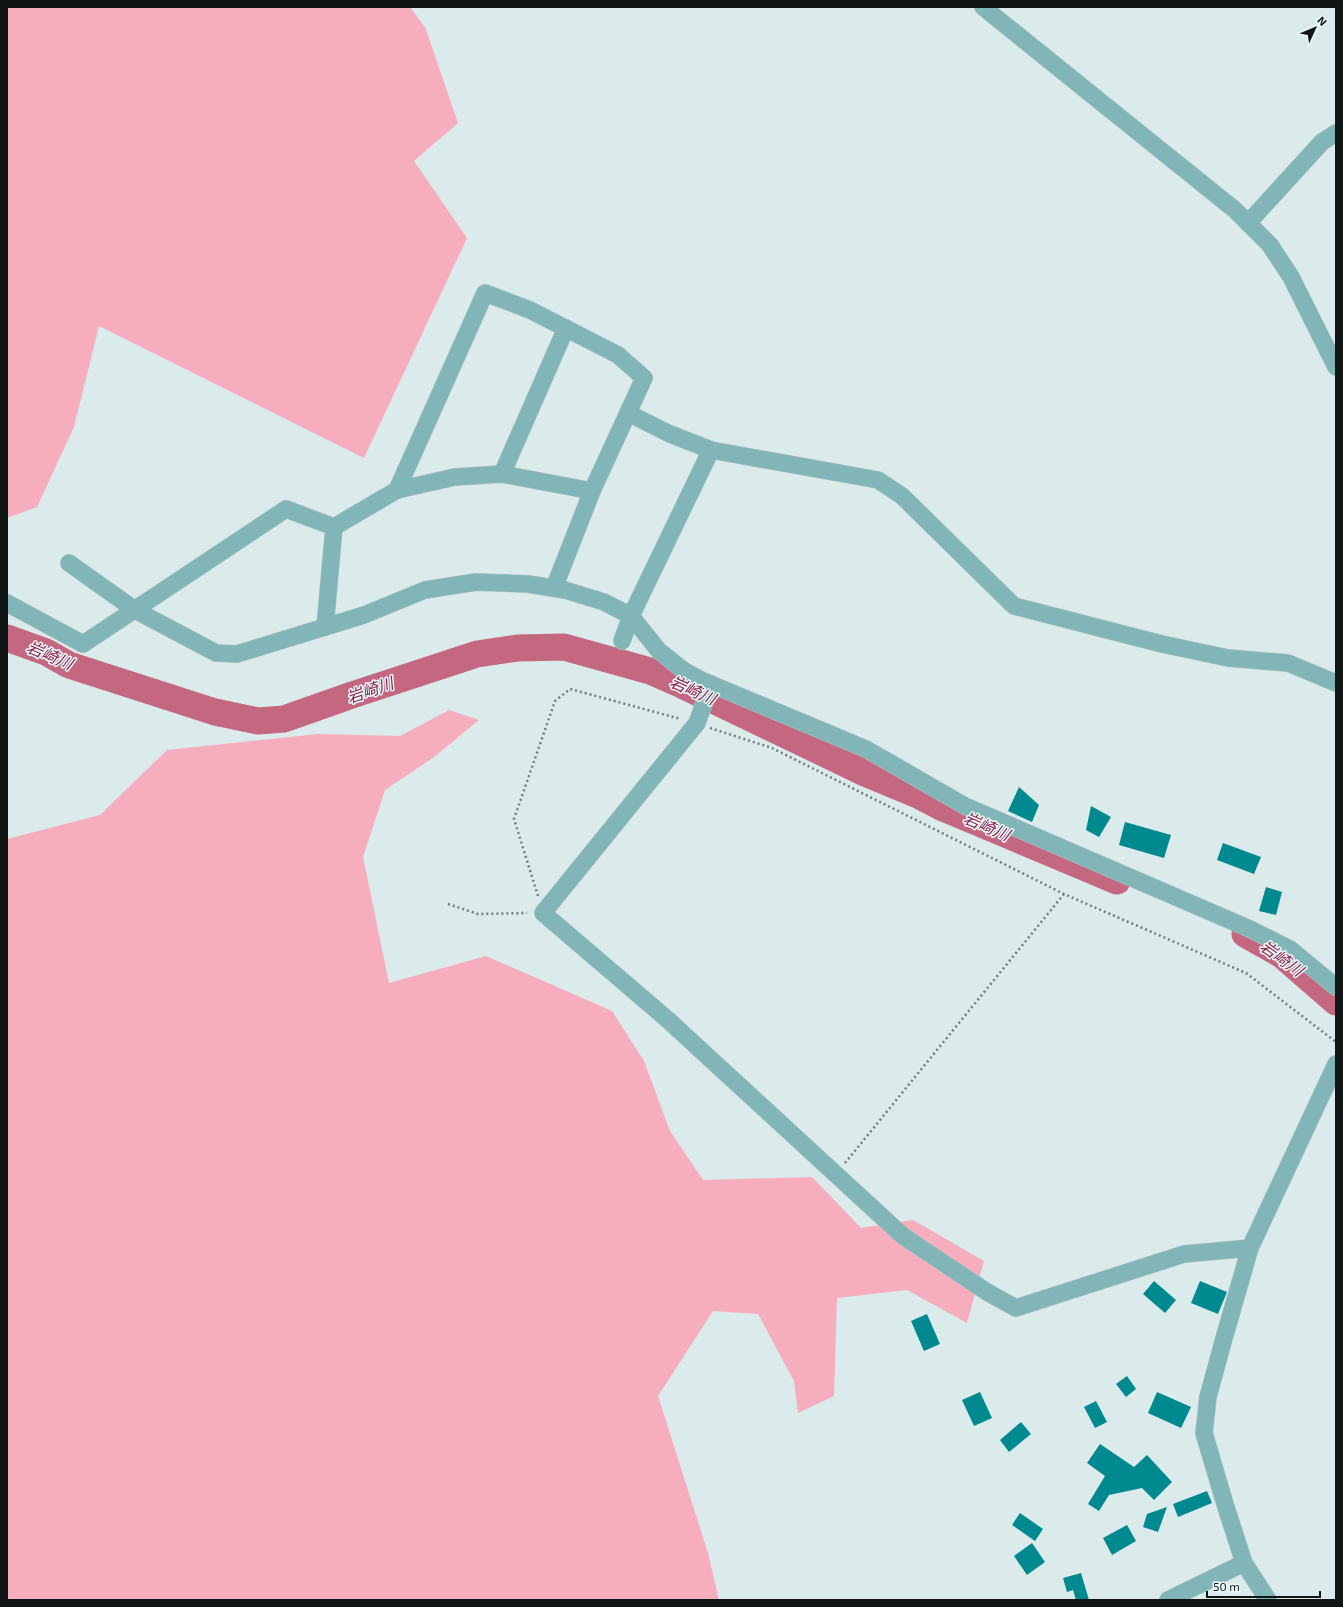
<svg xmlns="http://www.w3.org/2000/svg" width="1343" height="1607" font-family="'Exo 2','Noto Sans JP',sans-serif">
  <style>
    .green { fill: #f6aebe }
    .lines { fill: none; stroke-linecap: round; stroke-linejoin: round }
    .river { stroke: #c46780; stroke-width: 27 }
    .building { fill: #00898e }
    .minor-casing { stroke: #b6c4c4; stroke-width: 18 }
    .path { stroke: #727c7d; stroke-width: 2.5; stroke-dasharray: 2 3; stroke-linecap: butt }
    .minor { stroke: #81b5b7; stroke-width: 17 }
    .labels { text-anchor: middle; stroke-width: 3; stroke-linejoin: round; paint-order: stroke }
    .water-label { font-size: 16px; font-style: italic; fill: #901e48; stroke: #e8f7f7 }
  </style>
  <rect width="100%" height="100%" fill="#dbeaea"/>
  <g class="green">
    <path d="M 7,7 L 410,7 L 425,27 L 458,123 L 414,161 L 467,238 L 364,458 L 99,326 L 74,427 L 37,507 L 7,518 Z"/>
    <path d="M 449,710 L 479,720 L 434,757 L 385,790 L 363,857 L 389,983 L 486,956 L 612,1011 L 644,1061 L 670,1131 L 703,1180 L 812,1177 L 861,1228 L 913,1220 L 984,1261 L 967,1323 L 907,1290 L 837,1298 L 834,1396 L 798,1413 L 794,1381 L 758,1314 L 713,1311 L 658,1396 L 708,1553 L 719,1600 L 7,1600 L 7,839 L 100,815 L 167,750 L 318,734 L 400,736 Z"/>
  </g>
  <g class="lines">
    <g class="river">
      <path d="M 7,638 L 46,652 L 69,665 L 215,712 L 258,721 L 284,719 L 352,695 L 477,654 L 518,648 L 564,647 L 650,671 L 682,685 L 865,773 L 918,795 L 941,807 L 1117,881"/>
      <path d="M 1245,934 L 1282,955 L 1336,1002"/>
    </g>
  </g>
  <g class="building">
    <path d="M 1019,787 L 1039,805 L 1032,822 L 1008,811 Z"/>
    <path d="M 1091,806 L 1111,817 L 1099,837 L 1086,830 Z"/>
    <path d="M 1125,822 L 1171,835 L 1164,858 L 1119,845 Z"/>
    <path d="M 1223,843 L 1261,857 L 1254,874 L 1217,860 Z"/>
    <path d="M 1266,887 L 1282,892 L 1276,915 L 1259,911 Z"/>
    <path d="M 1154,1281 L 1176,1300 L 1165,1313 L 1143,1294 Z"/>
    <path d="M 1200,1281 L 1227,1292 L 1218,1314 L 1191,1303 Z"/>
    <path d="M 927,1314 L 940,1344 L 924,1351 L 911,1321 Z"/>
    <path d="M 1127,1376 L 1136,1389 L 1126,1397 L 1116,1384 Z"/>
    <path d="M 980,1392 L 992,1418 L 974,1426 L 962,1400 Z"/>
    <path d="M 1157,1392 L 1191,1407 L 1181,1428 L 1148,1413 Z"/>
    <path d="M 1096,1401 L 1107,1422 L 1095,1428 L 1084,1407 Z"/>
    <path d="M 1021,1422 L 1031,1434 L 1009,1452 L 1000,1440 Z"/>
    <path d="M 1100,1444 L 1134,1467 L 1147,1455 L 1172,1482 L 1154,1500 L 1142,1488 L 1109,1495 L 1099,1511 L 1088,1504 L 1105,1476 L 1087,1463 Z"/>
    <path d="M 1207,1491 L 1212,1503 L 1178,1517 L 1173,1504 Z"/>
    <path d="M 1167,1507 L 1158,1532 L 1143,1527 L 1147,1514 Z"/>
    <path d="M 1020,1513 L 1043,1529 L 1035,1541 L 1012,1525 Z"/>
    <path d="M 1127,1525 L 1136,1541 L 1112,1555 L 1103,1538 Z"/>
    <path d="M 1032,1543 L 1045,1562 L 1027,1575 L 1014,1556 Z"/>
    <path d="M 1081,1573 L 1089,1600 L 1076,1600 L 1073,1590 L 1067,1592 L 1063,1578 Z"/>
  </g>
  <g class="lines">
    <defs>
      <g id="minor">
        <path d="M 983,7 L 1235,210 L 1270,245 L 1291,277 L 1336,367"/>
        <path d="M 1248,223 L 1322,142 L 1336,133"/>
        <path d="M 628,413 L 670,434 L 711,450 L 878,480 L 902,496 L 1014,606 L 1162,644 L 1228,658 L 1288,663 L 1336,683"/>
        <path d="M 502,474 L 566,328"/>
        <path d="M 397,490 L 485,293 L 530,310 L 618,355 L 644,378 L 592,491 L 554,588"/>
        <path d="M 334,527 L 397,490 L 455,477 L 502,474 L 592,491"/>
        <path d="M 69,563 L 135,610 L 216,653 L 237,654 L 364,615 L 425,590 L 476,582 L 528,584 L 565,590 L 604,602 L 631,616 L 659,651 L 683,670 L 701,680 L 866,749 L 965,806 L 1250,929 L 1290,949 L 1336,987"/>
        <path d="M 7,603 L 83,644 L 286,509 L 334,527 L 325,627"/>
        <path d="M 622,641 L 631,616 L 711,450"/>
        <path d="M 711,684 L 697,723 L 543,913 L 667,1019 L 903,1236 L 987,1292 L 1016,1308 L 1184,1254 L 1250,1248"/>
        <path d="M 1168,1600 L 1244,1563"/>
        <path d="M 1268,1600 L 1244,1563 L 1225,1504 L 1204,1433 L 1208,1397 L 1223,1342 L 1250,1248 L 1336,1064"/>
      </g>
    </defs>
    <use href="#minor" class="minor-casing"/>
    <g class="path">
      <path d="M 710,728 L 772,748 L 1064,894 L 1246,973 L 1336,1042"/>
      <path d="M 538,896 L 514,819 L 555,701 L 570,689 L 681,719"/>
      <path d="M 448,904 L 478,914 L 527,913"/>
      <path d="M 845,1163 L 1064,894"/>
    </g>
    <use href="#minor" class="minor"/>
  </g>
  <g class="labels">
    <g class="water-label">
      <text transform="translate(50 655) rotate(23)" y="6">岩崎川</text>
      <text transform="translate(370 690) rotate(-19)" y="6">岩崎川</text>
      <text transform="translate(693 690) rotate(24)" y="6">岩崎川</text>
      <text transform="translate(987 826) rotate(23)" y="6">岩崎川</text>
      <text transform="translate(1282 958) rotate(36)" y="6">岩崎川</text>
    </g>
  </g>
  <rect width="1343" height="1607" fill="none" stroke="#101516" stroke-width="16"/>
  <g transform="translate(1315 28) rotate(46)" stroke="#e8f7f7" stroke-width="3" paint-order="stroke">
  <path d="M0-3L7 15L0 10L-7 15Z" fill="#101516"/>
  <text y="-6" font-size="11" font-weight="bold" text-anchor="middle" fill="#101516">N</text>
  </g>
  <path d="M1207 1591v6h113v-6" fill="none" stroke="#101516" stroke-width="2"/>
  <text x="1213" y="1591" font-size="12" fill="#101516" stroke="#e8f7f7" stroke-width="3" paint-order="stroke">50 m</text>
</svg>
